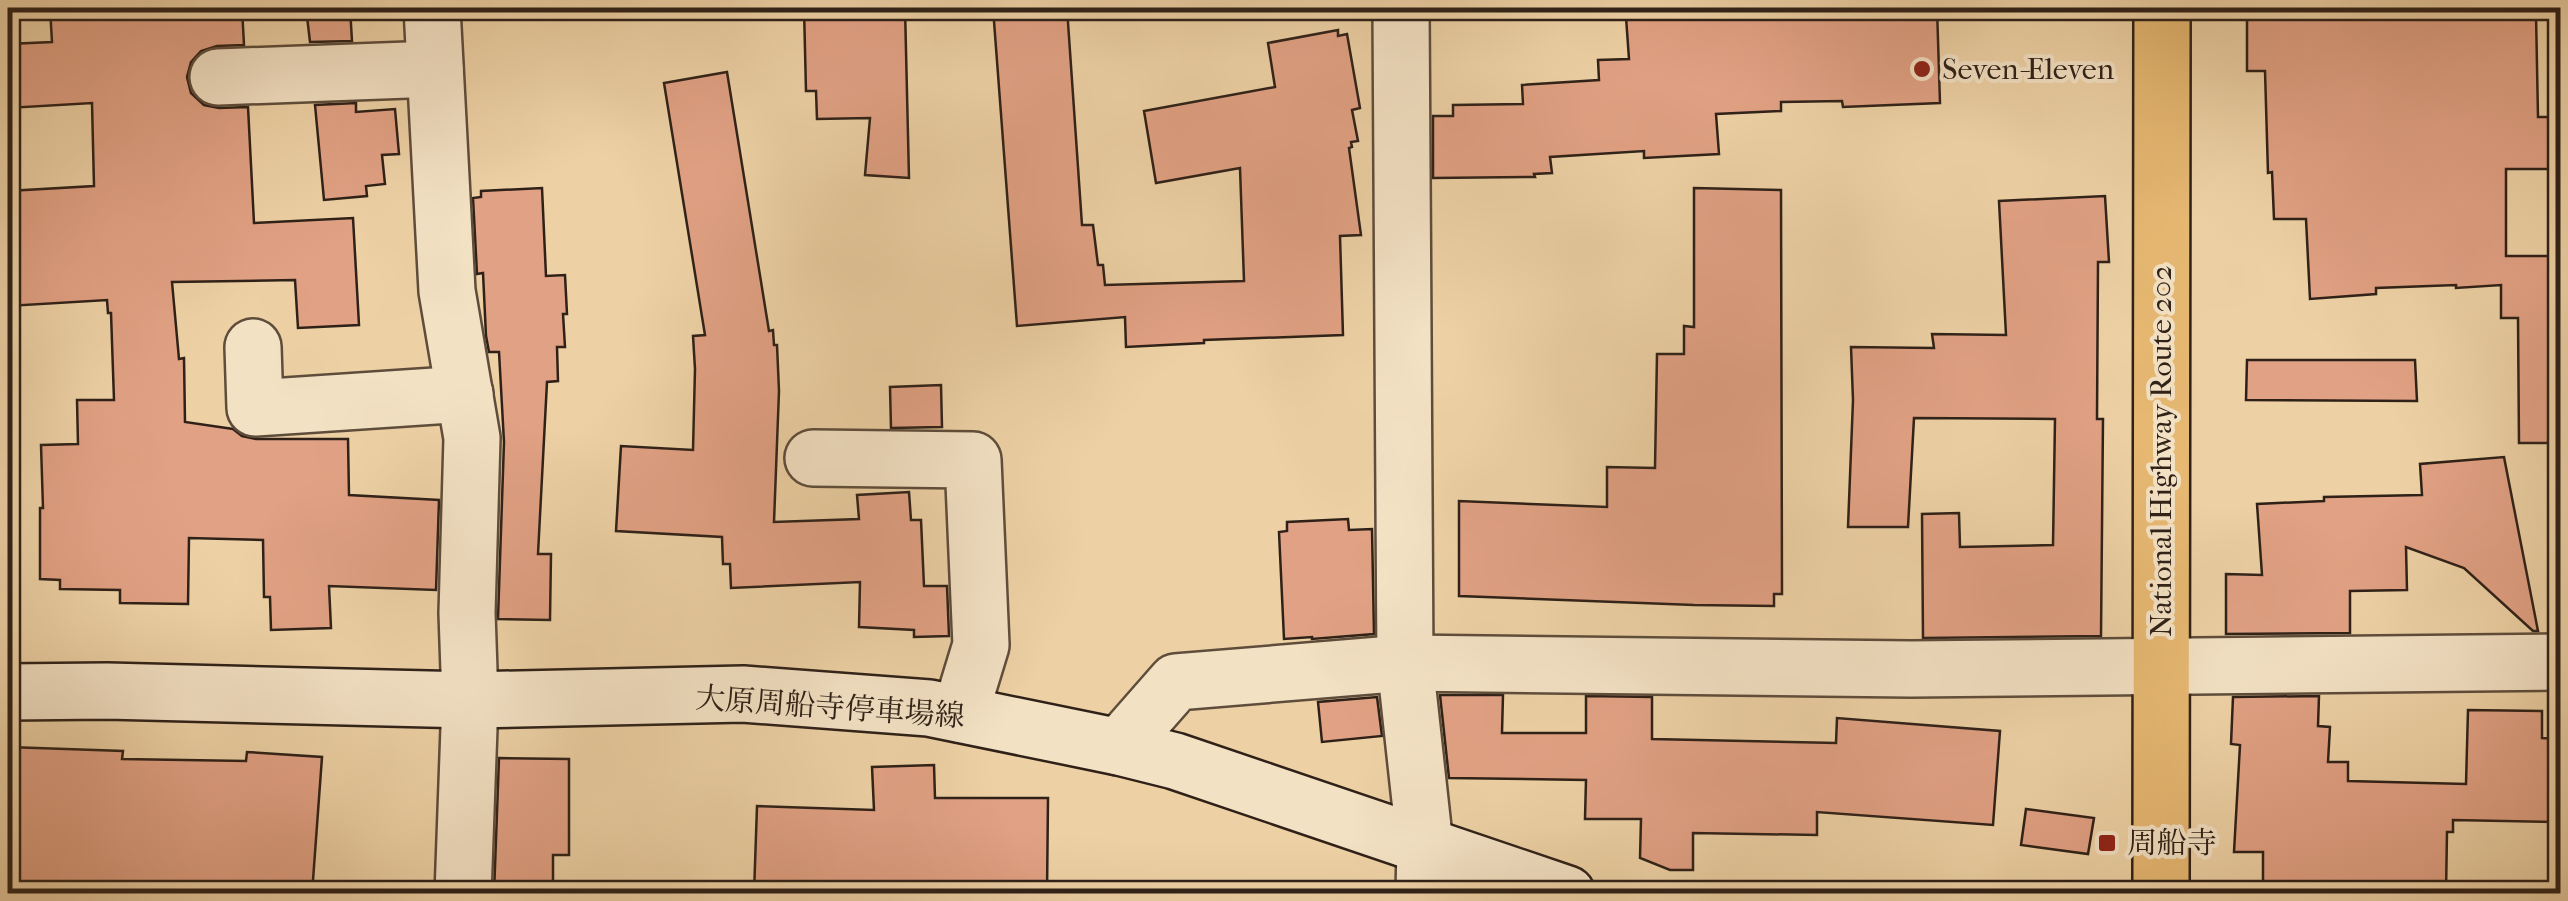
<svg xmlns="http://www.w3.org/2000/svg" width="2568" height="901" font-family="'IM FELL French Canon','Noto Serif JP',serif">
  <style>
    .building { fill: #e1a184; stroke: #2f2118; stroke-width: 2.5 }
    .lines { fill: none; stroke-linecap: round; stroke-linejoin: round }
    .street-casing { stroke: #5e4d3b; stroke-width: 60 }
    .secondary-casing { stroke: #2f2118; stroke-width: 60 }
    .highway-casing { stroke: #2f2118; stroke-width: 60 }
    .street { stroke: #f3e1c4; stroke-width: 55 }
    .secondary { stroke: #f3e1c4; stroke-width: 55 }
    .highway { stroke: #e6b872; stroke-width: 55 }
    .poi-dot { fill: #8f2418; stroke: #f3e1c4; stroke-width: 4 }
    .labels { text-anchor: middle; stroke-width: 8; stroke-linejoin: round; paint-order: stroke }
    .poi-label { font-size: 30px; fill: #2f2118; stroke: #f3e1c4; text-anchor: start }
    .street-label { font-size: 30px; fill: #2f2118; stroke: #f3e1c4 }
  </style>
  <rect width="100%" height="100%" fill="#edd1a5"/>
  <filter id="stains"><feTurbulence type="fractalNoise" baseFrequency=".002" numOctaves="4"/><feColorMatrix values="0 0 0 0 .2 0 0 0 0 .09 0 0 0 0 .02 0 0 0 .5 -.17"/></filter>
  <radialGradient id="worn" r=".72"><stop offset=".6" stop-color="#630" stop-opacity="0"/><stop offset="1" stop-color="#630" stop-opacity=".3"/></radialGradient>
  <g class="building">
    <path d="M 50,8 L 242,8 L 244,45 L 217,46 L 201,51 L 191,62 L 187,77 L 191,93 L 204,105 L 219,108 L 248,107 L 254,223 L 353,218 L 359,325 L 298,328 L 295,280 L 172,282 L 179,359 L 184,358 L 185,422 L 233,429 L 242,436 L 256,439 L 348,439 L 349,495 L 439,500 L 436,590 L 329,586 L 331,628 L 271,630 L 270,597 L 264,597 L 263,540 L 189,538 L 188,604 L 120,603 L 120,590 L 60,589 L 60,580 L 40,579 L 40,508 L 43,508 L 41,445 L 78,444 L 77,400 L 114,400 L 111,313 L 108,313 L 107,300 L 8,306 L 8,191 L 94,186 L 92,103 L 8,108 L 8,44 L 52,42 Z"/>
    <path d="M 306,8 L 350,8 L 352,41 L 310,42 Z"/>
    <path d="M 804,8 L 905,8 L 909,178 L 865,175 L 870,118 L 817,119 L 816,91 L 806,91 Z"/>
    <path d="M 993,8 L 1067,8 L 1082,225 L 1093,225 L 1098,265 L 1103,265 L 1105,285 L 1244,281 L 1240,168 L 1156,183 L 1144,111 L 1275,87 L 1268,43 L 1338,30 L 1338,36 L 1347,34 L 1360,108 L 1352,110 L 1358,141 L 1351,142 L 1352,147 L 1349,148 L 1361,235 L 1340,236 L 1343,335 L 1204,340 L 1204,343 L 1126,347 L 1125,317 L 1017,326 Z"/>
    <path d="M 1633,8 L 1937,8 L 1940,103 L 1843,107 L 1842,101 L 1781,102 L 1781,111 L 1716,114 L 1719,154 L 1644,158 L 1644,151 L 1550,157 L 1552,173 L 1534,174 L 1535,177 L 1433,178 L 1433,116 L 1453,116 L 1453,105 L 1523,104 L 1522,85 L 1599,80 L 1598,60 L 1629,59 L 1626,17 L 1634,17 Z"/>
    <path d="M 2247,8 L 2400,8 L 2400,18 L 2536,14 L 2538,117 L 2555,117 L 2555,169 L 2506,169 L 2506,256 L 2560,256 L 2560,443 L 2519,443 L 2518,318 L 2501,318 L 2501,285 L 2456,288 L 2456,285 L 2376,288 L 2376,294 L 2310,299 L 2306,219 L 2274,219 L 2272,172 L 2268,173 L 2265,71 L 2247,71 Z"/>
    <path d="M 727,72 L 769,331 L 773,330 L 774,345 L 777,345 L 779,391 L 774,522 L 859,519 L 857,495 L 909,492 L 911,520 L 921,520 L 924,586 L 947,586 L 949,636 L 914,637 L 914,630 L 859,627 L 860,582 L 731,588 L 730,564 L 723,564 L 722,537 L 616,531 L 621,446 L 693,450 L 695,369 L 693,336 L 705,335 L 664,83 Z"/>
    <path d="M 356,103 L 356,112 L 395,109 L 399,154 L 382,155 L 385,184 L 366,186 L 367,196 L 324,200 L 315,105 Z"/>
    <path d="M 542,188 L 546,276 L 565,275 L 567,314 L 563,314 L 565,347 L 557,347 L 558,381 L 547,382 L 538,554 L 551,554 L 550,620 L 498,619 L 504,442 L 499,352 L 489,352 L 486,336 L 483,273 L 477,274 L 473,198 L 481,197 L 481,191 Z"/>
    <path d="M 1694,188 L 1781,190 L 1782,594 L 1774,594 L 1774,606 L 1694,605 L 1459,596 L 1459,501 L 1607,507 L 1607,467 L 1655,468 L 1657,354 L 1684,354 L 1684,326 L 1694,327 Z"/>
    <path d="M 2105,196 L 2109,262 L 2098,262 L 2097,419 L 2103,419 L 2101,636 L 1923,638 L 1922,514 L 1959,513 L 1960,547 L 2053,545 L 2055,419 L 1914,418 L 1908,527 L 1848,527 L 1853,400 L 1851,347 L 1934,348 L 1932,334 L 2006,335 L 1999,201 Z"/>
    <path d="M 2247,360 L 2415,360 L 2417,401 L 2246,400 Z"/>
    <path d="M 941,385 L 942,427 L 891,428 L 890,387 Z"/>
    <path d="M 2504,457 L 2538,631 L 2533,631 L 2464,568 L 2406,547 L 2407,590 L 2350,591 L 2350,633 L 2226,634 L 2226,574 L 2262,575 L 2257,504 L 2324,501 L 2324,497 L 2422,495 L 2420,464 Z"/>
    <path d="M 1348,519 L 1349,530 L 1372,529 L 1374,634 L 1312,639 L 1312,637 L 1284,639 L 1279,532 L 1287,531 L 1287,522 Z"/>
    <path d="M 1440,695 L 1503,695 L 1502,733 L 1586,733 L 1586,696 L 1652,697 L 1652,739 L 1836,743 L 1837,718 L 2000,731 L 1993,825 L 1817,812 L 1817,835 L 1693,833 L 1693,870 L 1670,870 L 1640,858 L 1641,819 L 1585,819 L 1586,780 L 1449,778 Z"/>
    <path d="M 2319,696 L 2318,726 L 2330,727 L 2328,762 L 2348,762 L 2348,781 L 2466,784 L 2468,710 L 2542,711 L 2542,738 L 2560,739 L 2560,822 L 2453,820 L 2453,832 L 2447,832 L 2446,894 L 2263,894 L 2263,852 L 2234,852 L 2240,745 L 2231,744 L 2233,697 Z"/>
    <path d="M 1377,697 L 1382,736 L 1322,742 L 1318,702 Z"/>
    <path d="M 8,747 L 123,751 L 122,759 L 246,761 L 247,752 L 322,757 L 312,894 L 118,894 L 118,888 L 8,882 Z"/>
    <path d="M 499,758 L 569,759 L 569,855 L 553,855 L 553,894 L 494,894 Z"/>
    <path d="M 934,765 L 935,798 L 1048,798 L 1047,894 L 754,894 L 757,806 L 874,810 L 872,767 Z"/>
    <path d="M 2026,809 L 2094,818 L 2088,854 L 2021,845 Z"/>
  </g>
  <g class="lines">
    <defs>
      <g id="street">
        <path d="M 432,8 L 447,291 L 472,438 L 467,613 L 470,700 L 463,894"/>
        <path d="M 1401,8 L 1405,663 L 1425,846 L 1424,894"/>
        <path d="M 218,77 L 435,69"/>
        <path d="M 253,347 L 255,408 L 465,394"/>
        <path d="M 813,458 L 973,460 L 981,645 L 960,714"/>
        <path d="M 1119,747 L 1176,682 L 1405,663 L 1911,669 L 2560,662"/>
      </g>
      <path id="secondary" d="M 8,692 L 107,691 L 470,700 L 743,694 L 929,708 L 1119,747 L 1175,761 L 1567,894"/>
      <path id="highway" d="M 2161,894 L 2162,8"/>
    </defs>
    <use href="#street" class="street-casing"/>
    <use href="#secondary" class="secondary-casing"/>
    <use href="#highway" class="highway-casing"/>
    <use href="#street" class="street"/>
    <use href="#secondary" class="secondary"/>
    <use href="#highway" class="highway"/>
  </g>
  <g class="poi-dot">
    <circle cx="1922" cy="69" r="10"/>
    <rect x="2097" y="833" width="20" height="20" rx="5"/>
  </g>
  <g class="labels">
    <g class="poi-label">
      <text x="1942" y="79">Seven-Eleven</text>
      <text x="2127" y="853">周船寺</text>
    </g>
    <g class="street-label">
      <text transform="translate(2161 451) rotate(-90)" y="10">National Highway Route 202</text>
      <text transform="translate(830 707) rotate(4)" y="10">大原周船寺停車場線</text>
    </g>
  </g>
  <rect width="2568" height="901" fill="none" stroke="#edd1a5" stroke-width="40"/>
  <rect x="10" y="10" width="2548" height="881" fill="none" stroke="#2f2118" stroke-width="5"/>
  <rect x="20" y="20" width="2528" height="861" fill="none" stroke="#2f2118" stroke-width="2.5"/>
  <rect width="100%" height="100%" filter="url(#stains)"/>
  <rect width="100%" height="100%" fill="url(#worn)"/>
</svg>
